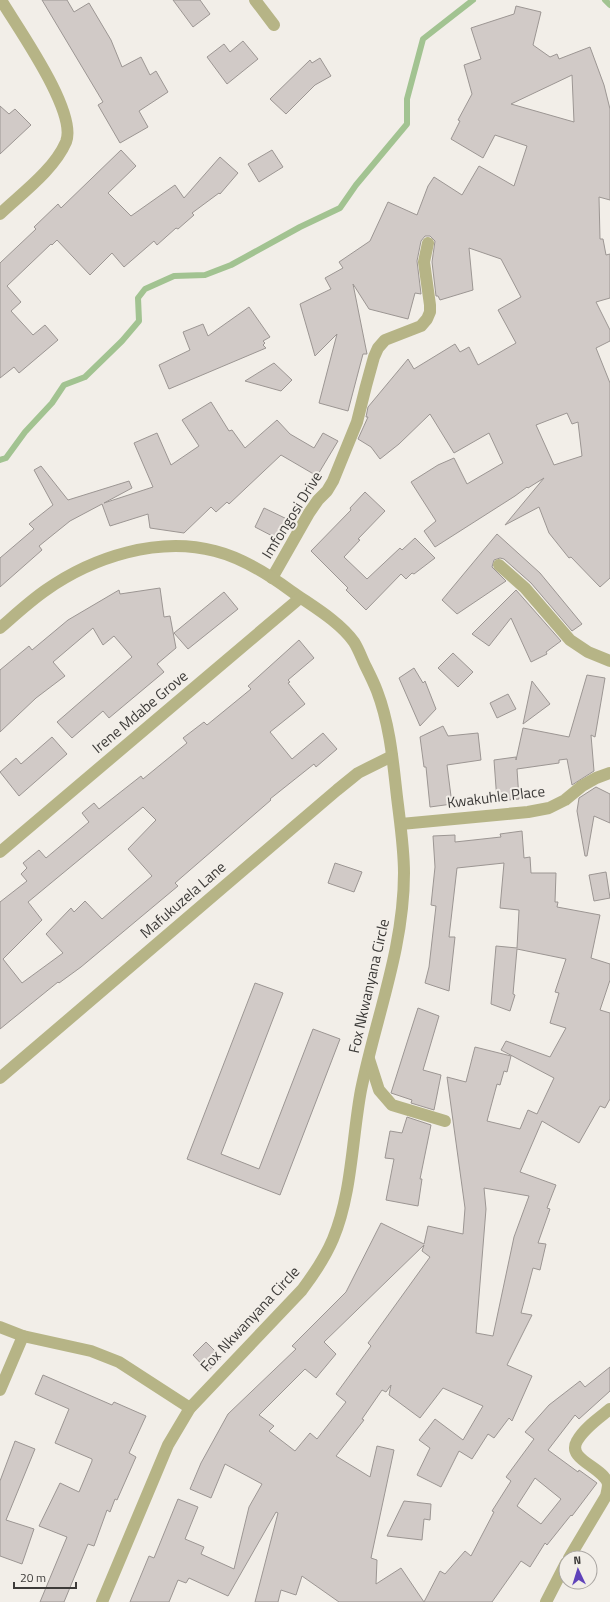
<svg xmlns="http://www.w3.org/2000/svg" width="610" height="1602" font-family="'Titillium Web',sans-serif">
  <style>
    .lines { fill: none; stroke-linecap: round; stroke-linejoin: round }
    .stream { stroke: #a2c391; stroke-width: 6 }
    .building { fill: #d1cac7; stroke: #9c9693; fill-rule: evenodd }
    .street { stroke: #b6b486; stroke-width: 12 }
    .labels { text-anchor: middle; stroke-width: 4; stroke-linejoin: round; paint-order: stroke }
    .street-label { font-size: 15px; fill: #3d3b39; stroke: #f2eee8 }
  </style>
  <rect width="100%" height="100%" fill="#f2eee8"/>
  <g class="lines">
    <g class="stream">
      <path d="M 605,0 L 610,5"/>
      <path d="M 0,460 L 6,458 L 25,432 L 52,403 L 64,385 L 85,377 L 122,341 L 139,321 L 138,298 L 145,289 L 174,276 L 205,275 L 231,265 L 300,227 L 340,208 L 356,185 L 407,124 L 407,99 L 423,39 L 473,0"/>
    </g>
  </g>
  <g class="building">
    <path d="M 42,0 L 67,0 L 74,12 L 89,3 L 111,40 L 122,67 L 141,57 L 150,75 L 156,71 L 168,92 L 139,111 L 148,127 L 120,143 L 98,105 L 103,102 Z"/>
    <path d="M 173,0 L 200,0 L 210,14 L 193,27 Z"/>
    <path d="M 516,6 L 541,12 L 533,45 L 550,57 L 557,54 L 559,59 L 590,47 L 604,85 L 610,109 L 610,200 L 599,197 L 600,239 L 603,239 L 606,255 L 610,254 L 610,298 L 596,302 L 610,330 L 610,341 L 596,348 L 610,383 L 610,578 L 600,587 L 571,557 L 569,558 L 549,533 L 539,507 L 505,525 L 544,478 L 528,488 L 527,487 L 515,496 L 435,547 L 424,531 L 436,521 L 411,482 L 438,465 L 454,458 L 467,484 L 503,463 L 489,433 L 454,453 L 430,414 L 399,444 L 380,459 L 371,447 L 358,439 L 368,417 L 366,417 L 368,407 L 408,359 L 414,369 L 455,344 L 460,352 L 469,347 L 478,365 L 516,343 L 498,310 L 521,297 L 501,259 L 469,248 L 473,290 L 440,300 L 438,296 L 436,296 L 432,262 L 435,241 L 430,236 L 425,236 L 421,241 L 417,261 L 421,294 L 415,293 L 408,319 L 369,309 L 353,284 L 367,354 L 363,354 L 348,411 L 319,403 L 337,334 L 315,356 L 300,304 L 331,289 L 325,278 L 343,268 L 339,262 L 370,241 L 388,202 L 417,215 L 428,186 L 434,177 L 462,195 L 479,166 L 514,186 L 527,146 L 495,135 L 483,158 L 451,139 L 460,121 L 458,120 L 472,94 L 464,65 L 481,59 L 471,28 L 514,14 ZM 572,75 L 574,122 L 511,104 ZM 567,413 L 572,424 L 578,422 L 582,456 L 554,465 L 536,425 Z"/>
    <path d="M 243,41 L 258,59 L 227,84 L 207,57 L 224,44 L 230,52 Z"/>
    <path d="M 320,58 L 331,76 L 315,85 L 286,114 L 270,99 L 310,60 L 312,63 Z"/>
    <path d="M 0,106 L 9,114 L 15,109 L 31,125 L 0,154 Z"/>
    <path d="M 121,150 L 136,166 L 108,193 L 131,216 L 175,185 L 184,198 L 220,157 L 238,173 L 220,194 L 219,193 L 192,213 L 194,215 L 178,229 L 176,228 L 157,245 L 154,241 L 124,267 L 112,253 L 90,275 L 57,240 L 52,245 L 51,244 L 7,286 L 21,302 L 11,311 L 33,335 L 45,325 L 58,340 L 19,373 L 14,367 L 0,378 L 0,263 L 36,229 L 34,227 L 58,204 L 61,208 Z"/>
    <path d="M 272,150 L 283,167 L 259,182 L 248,164 Z"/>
    <path d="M 249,307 L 270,337 L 263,341 L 265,343 L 263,345 L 266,348 L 169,389 L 159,365 L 190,350 L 183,332 L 203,324 L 208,336 Z"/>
    <path d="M 274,363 L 292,380 L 281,391 L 245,381 Z"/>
    <path d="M 211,402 L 229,431 L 232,430 L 245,448 L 277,420 L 290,434 L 314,448 L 323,433 L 338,441 L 317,476 L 281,455 L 229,504 L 227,502 L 216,512 L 211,507 L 184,533 L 150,528 L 148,514 L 110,526 L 102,504 L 70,521 L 39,546 L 42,550 L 0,587 L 0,558 L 34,529 L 29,524 L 53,505 L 34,470 L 41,466 L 68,500 L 129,481 L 132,488 L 104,503 L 153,487 L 134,443 L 157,433 L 171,465 L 199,446 L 182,420 Z"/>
    <path d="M 365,492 L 385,511 L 358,539 L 360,540 L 344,557 L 367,579 L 400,548 L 402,550 L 415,538 L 435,558 L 414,574 L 412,573 L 406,579 L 401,574 L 366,610 L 346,590 L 348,588 L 311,551 L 351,510 L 350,508 Z"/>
    <path d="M 264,508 L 289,520 L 280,540 L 255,527 Z"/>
    <path d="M 497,534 L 540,573 L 582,624 L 572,631 L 531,583 L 504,559 L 500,558 L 494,560 L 492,567 L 506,581 L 457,614 L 442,600 Z"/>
    <path d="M 160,588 L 164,617 L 170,616 L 176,648 L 157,664 L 164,672 L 109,718 L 103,711 L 72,738 L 57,722 L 132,657 L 114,636 L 103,645 L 93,628 L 53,662 L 65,676 L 36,698 L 0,732 L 0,670 L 29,646 L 32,650 L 68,620 L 119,590 L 120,594 Z"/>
    <path d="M 516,590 L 561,641 L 546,652 L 547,654 L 531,662 L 511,618 L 489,646 L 472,634 Z"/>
    <path d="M 224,592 L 238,609 L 188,649 L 174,633 Z"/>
    <path d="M 299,640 L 314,658 L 288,680 L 290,682 L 288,683 L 305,704 L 270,732 L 292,759 L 323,733 L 337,749 L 316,767 L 314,764 L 270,799 L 271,800 L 175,883 L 178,886 L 81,967 L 59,983 L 58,982 L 0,1029 L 0,902 L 27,881 L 21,874 L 27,868 L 23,863 L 39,850 L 46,858 L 89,822 L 82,813 L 94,803 L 99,809 L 141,776 L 143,779 L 187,743 L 183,738 L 204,722 L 207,725 L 251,689 L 248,686 ZM 143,807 L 156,820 L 128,849 L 152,876 L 102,919 L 85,901 L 74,912 L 71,908 L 46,934 L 63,953 L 22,983 L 3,959 L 42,920 L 28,902 Z"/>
    <path d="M 453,653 L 473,672 L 458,687 L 438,668 Z"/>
    <path d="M 414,668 L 423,683 L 425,681 L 436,709 L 420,726 L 399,678 Z"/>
    <path d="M 587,675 L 605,678 L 595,737 L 591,735 L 594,771 L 572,785 L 567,759 L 559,760 L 559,763 L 517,769 L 519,799 L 497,801 L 494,760 L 516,757 L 516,760 L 523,728 L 569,737 Z"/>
    <path d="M 532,681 L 550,704 L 523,724 Z"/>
    <path d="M 508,694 L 516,709 L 497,718 L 490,703 Z"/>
    <path d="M 443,726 L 448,736 L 478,733 L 481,760 L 447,765 L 452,804 L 430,807 L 426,767 L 424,767 L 420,737 Z"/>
    <path d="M 52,737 L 67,754 L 19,796 L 0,772 L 16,758 L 21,764 Z"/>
    <path d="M 596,787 L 610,794 L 610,823 L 594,816 L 587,856 L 585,856 L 577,811 L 579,798 Z"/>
    <path d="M 522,831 L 524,858 L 530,857 L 531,873 L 556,873 L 555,902 L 558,902 L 557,907 L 600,915 L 591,958 L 610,964 L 610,980 L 600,1010 L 610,1013 L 610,1099 L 605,1108 L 600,1106 L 579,1143 L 542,1121 L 520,1172 L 556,1185 L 547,1208 L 550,1209 L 538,1243 L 546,1244 L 540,1270 L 533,1268 L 521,1313 L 532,1315 L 507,1365 L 532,1376 L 512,1421 L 509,1418 L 494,1438 L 488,1434 L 472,1459 L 459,1451 L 441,1487 L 417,1475 L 430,1448 L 419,1440 L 435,1419 L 463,1440 L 483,1406 L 443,1388 L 420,1418 L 389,1395 L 391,1385 L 386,1392 L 382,1390 L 362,1419 L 364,1420 L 336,1456 L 370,1477 L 377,1446 L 394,1450 L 371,1558 L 377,1560 L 376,1584 L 401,1568 L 424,1602 L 440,1571 L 445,1574 L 465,1551 L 471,1556 L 494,1512 L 492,1511 L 511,1481 L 506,1477 L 534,1439 L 525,1432 L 549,1405 L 580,1381 L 585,1387 L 610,1367 L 610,1391 L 579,1419 L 575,1415 L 548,1450 L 578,1472 L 579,1470 L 597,1483 L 572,1516 L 571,1515 L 547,1545 L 545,1543 L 530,1567 L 521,1561 L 492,1602 L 339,1602 L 302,1576 L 296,1595 L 281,1590 L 278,1602 L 255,1602 L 278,1513 L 276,1512 L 228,1596 L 189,1578 L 186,1583 L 178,1580 L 169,1602 L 130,1602 L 149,1556 L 154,1558 L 178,1499 L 198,1507 L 185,1539 L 204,1547 L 201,1554 L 234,1569 L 249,1507 L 262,1484 L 225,1464 L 211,1498 L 190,1489 L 201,1463 L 228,1414 L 296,1349 L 292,1346 L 346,1292 L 381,1223 L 424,1244 L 428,1226 L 463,1234 L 465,1208 L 447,1077 L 466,1082 L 475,1047 L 511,1056 L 507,1072 L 504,1071 L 500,1085 L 497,1084 L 487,1121 L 520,1129 L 528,1110 L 537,1114 L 554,1078 L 501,1050 L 506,1041 L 550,1057 L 566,1028 L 550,1023 L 559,993 L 555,992 L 566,959 L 517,949 L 513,994 L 515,995 L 510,1011 L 491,1004 L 496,946 L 517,948 L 519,910 L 500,908 L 504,863 L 457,868 L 449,937 L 455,937 L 449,991 L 425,983 L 429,967 L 436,906 L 431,905 L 435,867 L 433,836 L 455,835 L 455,842 L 501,837 L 500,834 ZM 484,1188 L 529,1196 L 514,1237 L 493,1336 L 476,1333 L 486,1209 ZM 424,1245 L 422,1251 L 430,1257 L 368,1343 L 371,1346 L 336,1394 L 346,1402 L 317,1439 L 310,1433 L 295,1451 L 269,1431 L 274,1426 L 259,1415 L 305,1369 L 316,1378 L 336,1354 L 324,1342 ZM 535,1478 L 561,1499 L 541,1524 L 517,1506 Z"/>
    <path d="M 335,863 L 362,872 L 354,892 L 328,883 Z"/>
    <path d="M 606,872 L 610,898 L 594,901 L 589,875 Z"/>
    <path d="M 255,983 L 283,993 L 221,1154 L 259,1169 L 313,1029 L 340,1039 L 280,1195 L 187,1159 Z"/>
    <path d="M 418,1008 L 439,1016 L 423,1070 L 441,1075 L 434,1110 L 411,1103 L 412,1100 L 391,1093 Z"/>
    <path d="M 407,1117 L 431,1125 L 420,1179 L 422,1179 L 418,1206 L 386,1200 L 394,1159 L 385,1158 L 390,1131 L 402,1133 Z"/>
    <path d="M 206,1342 L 222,1358 L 208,1371 L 193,1355 Z"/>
    <path d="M 43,1375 L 112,1405 L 114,1402 L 146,1416 L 129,1453 L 136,1457 L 117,1500 L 115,1499 L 110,1512 L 107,1510 L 94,1546 L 88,1544 L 64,1602 L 40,1602 L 67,1537 L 39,1526 L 60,1483 L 79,1492 L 92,1461 L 92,1459 L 55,1443 L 69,1409 L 35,1394 Z"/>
    <path d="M 15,1441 L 35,1449 L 6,1520 L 34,1529 L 22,1564 L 0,1556 L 0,1481 Z"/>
    <path d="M 404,1501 L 431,1504 L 430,1520 L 424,1519 L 422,1540 L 387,1536 Z"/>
  </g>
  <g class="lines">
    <g class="street">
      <path d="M 255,0 L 274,25"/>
      <path d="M 0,214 C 21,194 54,170 66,142 C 78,112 17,27 1,0"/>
      <path d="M 499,565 L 525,588 L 570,640 L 588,652 L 610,661"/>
      <path d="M 272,578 L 309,513 L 318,500 L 327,491 L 333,481 L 357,422 L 366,386 L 374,357 L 378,348 L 385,340 L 421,326 L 427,319 L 430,312 L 430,305 L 424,262 L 428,243"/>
      <path d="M 0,628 C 15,615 30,601 46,590 C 93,557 158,536 215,551 C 243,558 268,574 291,591 C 312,606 339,621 354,642 C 359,650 362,659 366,667 C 370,675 374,683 377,691 C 390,725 393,762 397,797 C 400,822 404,848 404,873 C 404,948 376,1017 361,1090 C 352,1138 352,1194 333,1239 C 325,1258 314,1274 302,1290 L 190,1408 L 168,1445 L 102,1602"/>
      <path d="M 401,824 L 528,812 L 549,808 L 565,800 L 582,786 L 596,778 L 610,773"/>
      <path d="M 0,852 L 300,598"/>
      <path d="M 369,1059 L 379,1090 L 392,1105 L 445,1121"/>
      <path d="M 0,1078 L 337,790 L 358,773 L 392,756"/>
      <path d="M 0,1327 L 23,1336 L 91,1351 L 119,1362 L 190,1408"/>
      <path d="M 0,1390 L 23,1336"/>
      <path d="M 569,1558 L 606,1496 C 607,1492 608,1488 608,1484 C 604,1467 566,1460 577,1441 C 584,1428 599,1418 610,1409"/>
      <path d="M 546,1602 L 566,1563"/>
    </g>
  </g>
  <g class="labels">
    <g class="street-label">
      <text transform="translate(292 515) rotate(-58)" y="5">Imfongosi Drive</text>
      <text transform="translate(140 712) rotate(-40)" y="5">Irene Mdabe Grove</text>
      <text transform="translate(496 797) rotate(-7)" y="5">Kwakuhle Place</text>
      <text transform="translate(183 900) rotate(-41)" y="5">Mafukuzela Lane</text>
      <text transform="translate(369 986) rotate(-77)" y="5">Fox Nkwanyana Circle</text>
      <text transform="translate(250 1319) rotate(-47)" y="5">Fox Nkwanyana Circle</text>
    </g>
  </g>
  <g transform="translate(578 1570) rotate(356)"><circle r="19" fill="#f2eee8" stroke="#aaa6a2"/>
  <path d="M0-3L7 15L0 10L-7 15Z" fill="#5f42ba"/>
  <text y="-6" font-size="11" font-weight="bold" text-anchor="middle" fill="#3d3b39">N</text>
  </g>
  <path d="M14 1582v6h62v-6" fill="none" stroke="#3d3b39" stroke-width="2"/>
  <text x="20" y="1582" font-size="12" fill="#3d3b39" stroke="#f2eee8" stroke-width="3" paint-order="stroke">20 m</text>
</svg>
